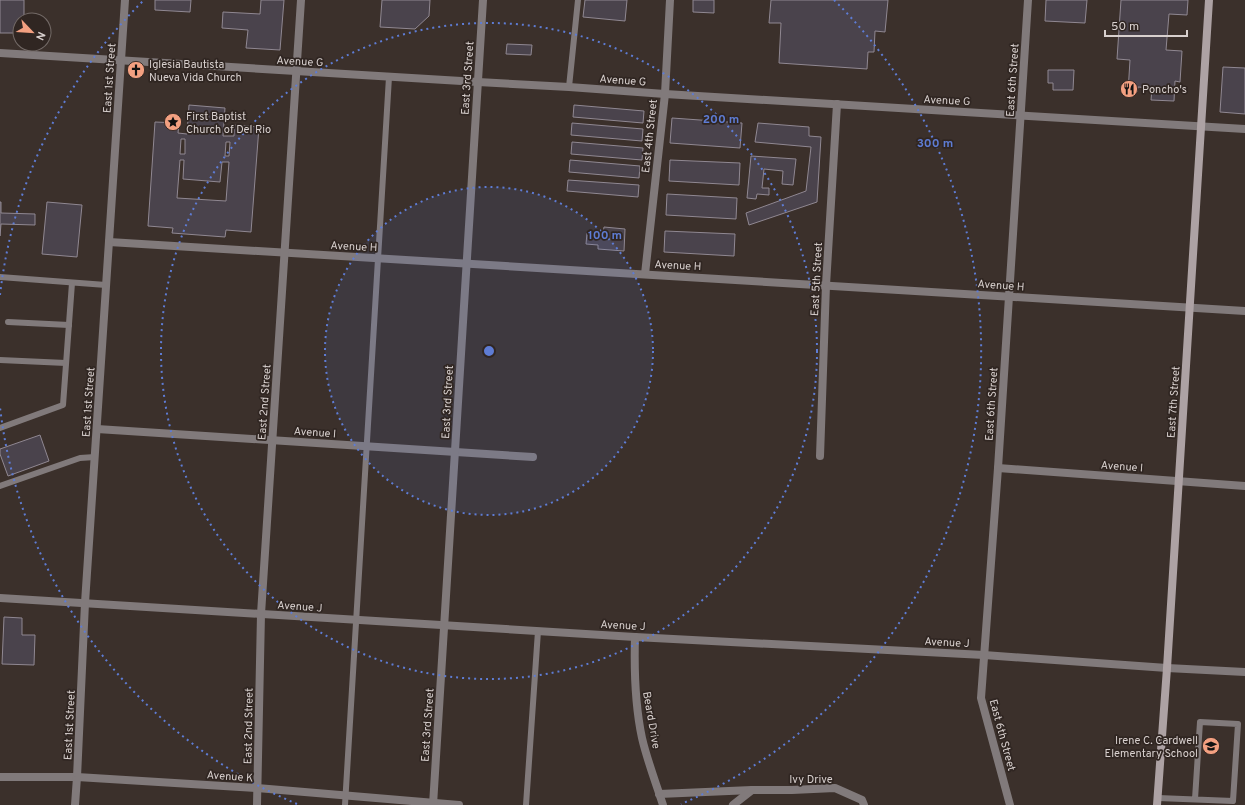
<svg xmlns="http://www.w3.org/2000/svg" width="1245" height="805" font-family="Overpass,sans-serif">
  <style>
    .building { fill: #4a434c; stroke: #908892; fill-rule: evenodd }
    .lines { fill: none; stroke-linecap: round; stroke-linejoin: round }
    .lane { stroke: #817a7b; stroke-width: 6 }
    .street { stroke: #817a7b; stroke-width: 8 }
    .secondary { stroke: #ada2a4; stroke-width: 8 }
    .ring { fill: none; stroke: #5e7cd4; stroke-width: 2; stroke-dasharray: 2 4 }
    .labels { text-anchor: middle; stroke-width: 3.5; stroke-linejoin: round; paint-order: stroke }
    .street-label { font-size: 11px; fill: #d8d0ce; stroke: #302622 }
    .poi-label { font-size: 11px; fill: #d8d0ce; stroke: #302622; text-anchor: start }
    .centre { fill: #5e7cd4; stroke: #302622; stroke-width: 2 }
    .ring-label { font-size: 12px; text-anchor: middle; font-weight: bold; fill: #5e7cd4; stroke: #302622; stroke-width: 3.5; stroke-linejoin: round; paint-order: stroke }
  </style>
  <rect width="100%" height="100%" fill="#3b302b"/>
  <g class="building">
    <path d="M 0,0 L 24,0 L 24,20 L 20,20 L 20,33 L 0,33 Z"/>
    <path d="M 155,0 L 191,0 L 190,12 L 155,10 Z"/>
    <path d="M 261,0 L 284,0 L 280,50 L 246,48 L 248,30 L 222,28 L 223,12 L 260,14 Z"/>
    <path d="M 382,0 L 430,0 L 429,16 L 415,29 L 380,27 Z"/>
    <path d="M 585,0 L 627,0 L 625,21 L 583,17 Z"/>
    <path d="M 693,0 L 714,0 L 714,13 L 693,12 Z"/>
    <path d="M 771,0 L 888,0 L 885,32 L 875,31 L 874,52 L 868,52 L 867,69 L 779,63 L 781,23 L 769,23 Z"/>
    <path d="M 1046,0 L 1087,0 L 1085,23 L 1045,21 Z"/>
    <path d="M 1121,0 L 1188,0 L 1187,15 L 1169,14 L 1166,50 L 1182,51 L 1180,82 L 1175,81 L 1174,101 L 1151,100 L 1152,88 L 1138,87 L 1137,92 L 1128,92 L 1130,60 L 1117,59 Z"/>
    <path d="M 507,44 L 532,45 L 531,55 L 506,54 Z"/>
    <path d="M 1223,67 L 1245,68 L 1245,114 L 1220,112 Z"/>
    <path d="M 1048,70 L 1074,70 L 1073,90 L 1053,90 L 1053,83 L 1048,83 Z"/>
    <path d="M 189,105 L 225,108 L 223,136 L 234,136 L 234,125 L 259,127 L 251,232 L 226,230 L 225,237 L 172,233 L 173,228 L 148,226 L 155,122 L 179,123 L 178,133 L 187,134 ZM 181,139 L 185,139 L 185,154 L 180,154 ZM 226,142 L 230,142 L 229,156 L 225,156 ZM 180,160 L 184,160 L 183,179 L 220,182 L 222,162 L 229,162 L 226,201 L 177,198 Z"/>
    <path d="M 574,105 L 644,111 L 643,123 L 573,117 Z"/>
    <path d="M 672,118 L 742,123 L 740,148 L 670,143 Z"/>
    <path d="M 572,123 L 643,129 L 642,141 L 571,135 Z"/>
    <path d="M 758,123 L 809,127 L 809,136 L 821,137 L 817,202 L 749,225 L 746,213 L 806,191 L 811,147 L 755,142 Z"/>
    <path d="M 572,142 L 643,148 L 642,160 L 571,154 Z"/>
    <path d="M 751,156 L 796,159 L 793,185 L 782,184 L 783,171 L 764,169 L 762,188 L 769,188 L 769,195 L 757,194 L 756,199 L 747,198 Z"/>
    <path d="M 570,160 L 640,166 L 639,178 L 569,172 Z"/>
    <path d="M 670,160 L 740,163 L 739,185 L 669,181 Z"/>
    <path d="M 568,180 L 639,185 L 638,197 L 567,191 Z"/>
    <path d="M 667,194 L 737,198 L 736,219 L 666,215 Z"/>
    <path d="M 0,202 L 1,202 L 1,213 L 35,214 L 35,225 L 1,224 L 0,236 Z"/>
    <path d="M 47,202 L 82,205 L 77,257 L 42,254 Z"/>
    <path d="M 604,227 L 625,229 L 624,251 L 598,249 L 598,245 L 586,244 L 587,233 L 603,234 Z"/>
    <path d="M 665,231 L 735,234 L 734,256 L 664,252 Z"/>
    <path d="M 40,435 L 49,461 L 8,476 L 0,454 L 0,449 Z"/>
    <path d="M 4,617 L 22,618 L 22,635 L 35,635 L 34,665 L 2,664 Z"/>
  </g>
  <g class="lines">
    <g class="lane">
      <path d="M 569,87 L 578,0"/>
      <path d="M 0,277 L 106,285"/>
      <path d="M 8,322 L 69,325"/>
      <path d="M 0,360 L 66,363"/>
      <path d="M 0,428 L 63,405 L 72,283"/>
      <path d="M 0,486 L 80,458 L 95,457"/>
      <path d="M 1158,798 L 1233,801 L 1238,724 L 1200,722 L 1195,799"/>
      <path d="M 345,805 L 389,77"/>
      <path d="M 526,805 L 538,631"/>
    </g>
    <g class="street">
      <path d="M 0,53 L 478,82 L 569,87 L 665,94 L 1245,129"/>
      <path d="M 109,242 L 1245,311"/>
      <path d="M 645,274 L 665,94 L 670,0"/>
      <path d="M 97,429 L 533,457"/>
      <path d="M 820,456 L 826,285 L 837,104"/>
      <path d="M 998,468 L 1245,486"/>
      <path d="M 0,598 L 635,637 L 984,655 L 1167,668 L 1245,672"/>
      <path d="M 635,637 C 634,671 635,705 642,738 C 647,760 656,783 663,805"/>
      <path d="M 0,777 L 77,777 L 257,788 L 459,805"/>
      <path d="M 659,794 L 752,790"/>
      <path d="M 75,805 L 77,777 L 85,603 L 125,0"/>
      <path d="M 257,805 L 261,614 L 301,0"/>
      <path d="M 433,805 L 483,0"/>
      <path d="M 733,805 L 752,790 L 792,790 L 835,788 L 862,800 L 864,805"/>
      <path d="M 1010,805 L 981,698 L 998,468 L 1028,0"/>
    </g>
    <path class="secondary" d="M 1157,805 L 1167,668 L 1209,0"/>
  </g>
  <circle cx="489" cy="351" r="164" fill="#5e7cd4" fill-opacity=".12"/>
  <g class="ring">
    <circle cx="489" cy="351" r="164"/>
    <circle cx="489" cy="351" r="328"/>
    <path d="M297 804A492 492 0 0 1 0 407M0 295A492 492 0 0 1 144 0M834 0A492 492 0 0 1 681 804"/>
  </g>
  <defs>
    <symbol id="church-disc" viewBox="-11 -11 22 22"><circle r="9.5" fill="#f3a081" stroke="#302622"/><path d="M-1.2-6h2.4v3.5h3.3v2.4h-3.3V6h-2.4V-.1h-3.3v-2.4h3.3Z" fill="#111"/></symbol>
    <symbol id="restaurant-disc" viewBox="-11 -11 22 22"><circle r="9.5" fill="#f3a081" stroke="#302622"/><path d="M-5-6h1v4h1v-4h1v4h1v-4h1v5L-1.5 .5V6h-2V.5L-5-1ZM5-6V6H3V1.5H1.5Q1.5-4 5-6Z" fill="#111"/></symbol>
    <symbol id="sight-disc" viewBox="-11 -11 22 22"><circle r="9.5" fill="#f3a081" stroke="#302622"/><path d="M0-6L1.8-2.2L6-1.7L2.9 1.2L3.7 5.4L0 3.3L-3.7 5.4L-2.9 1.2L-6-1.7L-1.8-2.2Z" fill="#111"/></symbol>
    <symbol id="school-disc" viewBox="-11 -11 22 22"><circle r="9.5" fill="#f3a081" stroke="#302622"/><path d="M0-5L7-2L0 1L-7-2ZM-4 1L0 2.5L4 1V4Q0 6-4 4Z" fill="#111"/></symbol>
  </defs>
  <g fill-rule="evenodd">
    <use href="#church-disc" x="126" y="60" width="20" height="20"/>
    <use href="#restaurant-disc" x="1119" y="79" width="20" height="20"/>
    <use href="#sight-disc" x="163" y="112" width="20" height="20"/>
    <use href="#school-disc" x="1201" y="736" width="20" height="20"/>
  </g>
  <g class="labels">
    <g class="street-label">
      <text transform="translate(300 61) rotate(3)" y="4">Avenue G</text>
      <text transform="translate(109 78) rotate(-86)" y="4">East 1st Street</text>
      <text transform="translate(467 78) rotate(-86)" y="4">East 3rd Street</text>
      <text transform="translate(623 80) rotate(4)" y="4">Avenue G</text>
      <text transform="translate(1012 80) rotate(-86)" y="4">East 6th Street</text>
      <text transform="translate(947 100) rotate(3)" y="4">Avenue G</text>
      <text transform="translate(649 136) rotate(-84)" y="4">East 4th Street</text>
      <text transform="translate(354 246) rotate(3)" y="4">Avenue H</text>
      <text transform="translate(678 265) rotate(3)" y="4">Avenue H</text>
      <text transform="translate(816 279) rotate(-87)" y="4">East 5th Street</text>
      <text transform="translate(1001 285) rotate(4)" y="4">Avenue H</text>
      <text transform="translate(88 402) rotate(-86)" y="4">East 1st Street</text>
      <text transform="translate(264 402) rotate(-86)" y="4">East 2nd Street</text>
      <text transform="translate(447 402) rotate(-87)" y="4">East 3rd Street</text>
      <text transform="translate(1173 402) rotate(-86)" y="4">East 7th Street</text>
      <text transform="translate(991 404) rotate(-86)" y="4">East 6th Street</text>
      <text transform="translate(315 432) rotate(4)" y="4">Avenue I</text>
      <text transform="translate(1122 466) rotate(4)" y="4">Avenue I</text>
      <text transform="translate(300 606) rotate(4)" y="4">Avenue J</text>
      <text transform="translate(623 625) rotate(3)" y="4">Avenue J</text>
      <text transform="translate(947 642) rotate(3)" y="4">Avenue J</text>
      <text transform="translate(652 720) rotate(80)" y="4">Beard Drive</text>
      <text transform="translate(69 725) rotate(-87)" y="4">East 1st Street</text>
      <text transform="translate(427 725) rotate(-86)" y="4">East 3rd Street</text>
      <text transform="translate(248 726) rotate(-89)" y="4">East 2nd Street</text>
      <text transform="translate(1003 735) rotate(75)" y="4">East 6th Street</text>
      <text transform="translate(230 776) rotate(4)" y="4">Avenue K</text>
      <text x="811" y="783">Ivy Drive</text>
    </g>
    <g class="poi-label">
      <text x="149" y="68">Iglesia Bautista<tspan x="149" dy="13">Nueva Vida Church</tspan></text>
      <text x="1142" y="93">Poncho's</text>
      <text x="186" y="120">First Baptist<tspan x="186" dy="13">Church of Del Rio</tspan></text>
      <text x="1198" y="744" text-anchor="end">Irene C. Cardwell<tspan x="1198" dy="13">Elementary School</tspan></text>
    </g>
  </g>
  <circle cx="489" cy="351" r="6" class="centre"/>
  <g class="ring-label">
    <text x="721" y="123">200 m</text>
    <text x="935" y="147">300 m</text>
    <text x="605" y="239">100 m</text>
  </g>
  <g transform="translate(32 32) rotate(115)"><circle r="19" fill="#302622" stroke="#736a67"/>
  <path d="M0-3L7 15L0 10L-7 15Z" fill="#f3a081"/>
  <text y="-6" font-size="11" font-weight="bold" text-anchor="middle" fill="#d8d0ce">N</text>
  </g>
  <path d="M1105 30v6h82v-6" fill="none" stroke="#d8d0ce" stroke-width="2"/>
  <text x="1111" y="30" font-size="12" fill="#d8d0ce" stroke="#302622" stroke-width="3" paint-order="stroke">50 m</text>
</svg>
